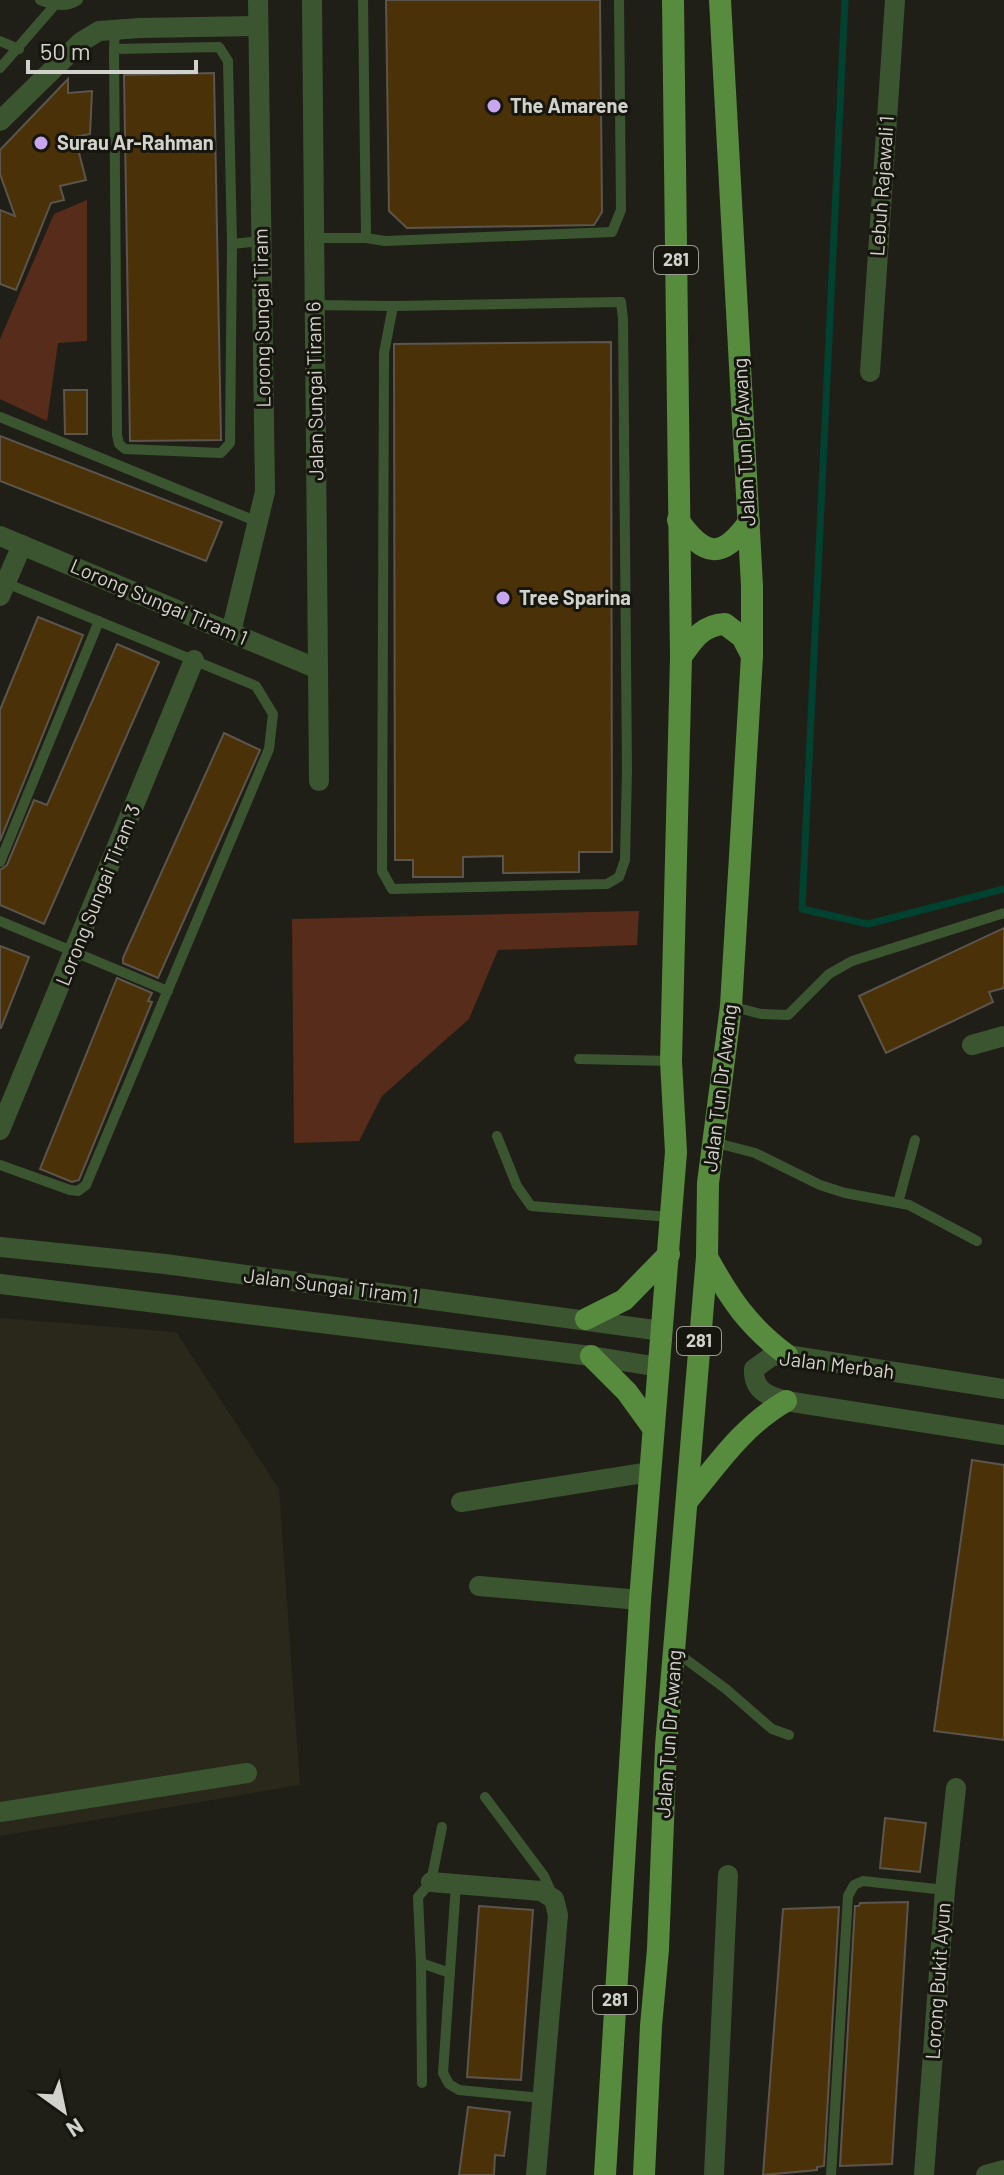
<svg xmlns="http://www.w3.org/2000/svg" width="1004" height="2175" font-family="Barlow,sans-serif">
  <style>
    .built { fill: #29281b }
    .green { fill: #582c1b }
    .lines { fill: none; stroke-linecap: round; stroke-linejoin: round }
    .stream { stroke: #014130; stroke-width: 7 }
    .building { fill: #4b3107; stroke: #5b554d; stroke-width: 2 }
    .service { stroke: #3c5531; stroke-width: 10 }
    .minor { stroke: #3c5531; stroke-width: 20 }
    .primary { stroke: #578b3e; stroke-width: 22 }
    .poi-dot { fill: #c8a6ef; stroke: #16160e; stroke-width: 3 }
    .labels { text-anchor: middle; stroke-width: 6; stroke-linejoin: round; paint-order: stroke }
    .shield { fill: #16160e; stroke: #9a9a94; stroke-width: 2 }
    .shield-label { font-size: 18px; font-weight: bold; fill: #d2d2cd }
    .poi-label { font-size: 20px; font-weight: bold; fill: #d2d2cd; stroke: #16160e; text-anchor: start }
    .street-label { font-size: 20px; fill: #d2d2cd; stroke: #16160e }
  </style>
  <rect width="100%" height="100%" fill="#201f17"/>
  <path class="built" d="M 0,1318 L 176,1332 L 279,1489 L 300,1785 L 0,1836 Z"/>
  <g class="green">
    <path d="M 87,200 L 87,341 L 58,343 L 47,421 L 0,399 L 0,339 L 54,214 Z"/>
    <path d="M 639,911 L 637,945 L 498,950 L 469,1019 L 382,1096 L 359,1141 L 294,1143 L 292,919 Z"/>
  </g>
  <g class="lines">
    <path class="stream" d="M 845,0 L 802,909 L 868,924 L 1004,889"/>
  </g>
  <g class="building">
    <path d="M 386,0 L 600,0 L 602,212 L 594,225 L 407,228 L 389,211 Z"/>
    <path d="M 214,73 L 221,440 L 130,441 L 124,75 Z"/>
    <path d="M 68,79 L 68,93 L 92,91 L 90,134 L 75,137 L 86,180 L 60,186 L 64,200 L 51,203 L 16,290 L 0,284 L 0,210 L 15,216 L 0,174 L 0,150 Z"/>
    <path d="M 611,342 L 612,852 L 579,852 L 579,872 L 503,873 L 503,856 L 463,857 L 463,877 L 413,877 L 413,860 L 395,860 L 394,344 Z"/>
    <path d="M 64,390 L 87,390 L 87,434 L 65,434 Z"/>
    <path d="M 0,436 L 222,522 L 206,561 L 0,481 Z"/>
    <path d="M 38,617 L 83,635 L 0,841 L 0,710 Z"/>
    <path d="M 117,644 L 159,662 L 44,924 L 0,905 L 0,870 L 7,865 L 34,800 L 47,805 Z"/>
    <path d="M 224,733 L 260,750 L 158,978 L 123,963 L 123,958 Z"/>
    <path d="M 1004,928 L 1004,988 L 989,992 L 993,1002 L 886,1053 L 859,996 Z"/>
    <path d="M 0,946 L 29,957 L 1,1028 L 0,1028 Z"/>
    <path d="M 117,978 L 152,993 L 148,1001 L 152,1002 L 79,1180 L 72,1182 L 40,1169 Z"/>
    <path d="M 972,1460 L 1004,1465 L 1004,1740 L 934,1731 Z"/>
    <path d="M 885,1818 L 926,1823 L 920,1872 L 880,1868 Z"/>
    <path d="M 908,1902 L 892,2164 L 840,2166 L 855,1906 L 859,1906 L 860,1903 Z"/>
    <path d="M 479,1906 L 533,1910 L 521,2080 L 467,2077 Z"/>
    <path d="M 839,1907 L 824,2166 L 817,2167 L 817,2170 L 763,2175 L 783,1909 Z"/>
    <path d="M 468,2107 L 510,2112 L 504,2156 L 495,2155 L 494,2175 L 459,2175 Z"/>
  </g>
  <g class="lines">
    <g class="service">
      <path d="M 40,0 C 53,5 66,8 78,0"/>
      <path d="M 363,0 L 366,238 L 385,241 L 612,232 L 621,210 L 619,0"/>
      <path d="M 0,41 L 19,49"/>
      <path d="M 114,49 L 219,47 L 228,61 L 232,244 L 230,443 L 221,453 L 125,449 L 119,444 L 117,435 L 114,49 L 115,30"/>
      <path d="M 0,68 L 54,6"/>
      <path d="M 314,238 L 366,238"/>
      <path d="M 232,244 L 261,241"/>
      <path d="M 621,302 L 623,319 L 627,770 L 625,860 L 619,877 L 607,884 L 392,889 L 382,871 L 384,353 L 393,306 Z"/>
      <path d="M 315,305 L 393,306"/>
      <path d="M 0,417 L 258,522"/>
      <path d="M 0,862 L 99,621"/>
      <path d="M 0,921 L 168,991"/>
      <path d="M 731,1006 L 761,1014 L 788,1015 L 829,974 L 852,961 L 1004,913"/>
      <path d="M 579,1059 L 671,1061"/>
      <path d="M 497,1136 L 517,1186 L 531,1206 L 670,1217"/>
      <path d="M 713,1142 L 755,1153 L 820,1185 L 845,1193 L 909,1205 L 977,1241"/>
      <path d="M 0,1165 L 70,1190 L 78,1191 L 86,1185 L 269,749 L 273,714 L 256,686 L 6,583"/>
      <path d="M 898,1203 L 915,1140"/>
      <path d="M 676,1652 L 726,1689 L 772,1729 L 789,1735"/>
      <path d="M 485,1797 L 544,1876 L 552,1894"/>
      <path d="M 442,1827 L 431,1882 L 418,1897 L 421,1963 L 450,1973"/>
      <path d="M 456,1884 L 443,2073 L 449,2084 L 459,2090 L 542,2098"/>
      <path d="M 421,1963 L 422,2083"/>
      <path d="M 831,2175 L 848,1896 L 854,1885 L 863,1881 L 945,1890"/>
    </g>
    <g class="minor">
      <path d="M 312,0 L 319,781"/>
      <path d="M 0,121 L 81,42 L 99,31 L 140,28 L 258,26"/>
      <path d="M 870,372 L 895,0"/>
      <path d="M 0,536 L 318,669"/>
      <path d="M 0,596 L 22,545"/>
      <path d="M 231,632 L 265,492 L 258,0"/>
      <path d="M 972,1045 L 1004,1036"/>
      <path d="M 0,1130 L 194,660"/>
      <path d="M 0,1247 L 165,1264 L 662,1331"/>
      <path d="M 0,1284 L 591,1356 L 659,1367"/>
      <path d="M 1004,1389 L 787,1355 L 772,1356 L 754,1369 C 753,1390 767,1396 786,1401 L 1004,1435"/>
      <path d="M 461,1502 L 649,1472"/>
      <path d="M 479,1586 L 640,1600"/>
      <path d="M 0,1812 L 247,1773"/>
      <path d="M 431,1882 L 541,1891 L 554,1899 L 558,1915 L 536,2175"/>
      <path d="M 714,2175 L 728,1875"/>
      <path d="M 924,2175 L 945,1890 L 956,1788"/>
      <path d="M 986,2175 L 1004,2170"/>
    </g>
    <g class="primary">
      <path d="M 678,520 C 704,556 721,561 749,522"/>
      <path d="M 681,657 C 693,640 702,625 725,624 L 742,637 L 752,656"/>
      <path d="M 707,1257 C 730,1299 748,1326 787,1355"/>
      <path d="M 586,1319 L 624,1300 L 669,1254"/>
      <path d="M 591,1356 L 627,1392 L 653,1428"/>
      <path d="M 688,1500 C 719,1462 743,1426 786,1401"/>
      <path d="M 605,2175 L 640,1600 L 676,1152 L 671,1061 L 681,657 L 673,0"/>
      <path d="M 644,2175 L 651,2026 L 658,1949 L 666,1746 L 707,1257 L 708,1183 L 731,1006 L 752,656 L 752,586 L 720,0"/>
    </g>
  </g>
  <g class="poi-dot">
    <circle cx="494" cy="106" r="8"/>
    <circle cx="41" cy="143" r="8"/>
    <circle cx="503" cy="598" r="8"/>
  </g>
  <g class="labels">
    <g class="shield">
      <rect x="654" y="246" width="44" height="28" rx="6"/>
      <rect x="677" y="1327" width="44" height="28" rx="6"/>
      <rect x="593" y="1986" width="44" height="28" rx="6"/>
    </g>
    <g class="shield-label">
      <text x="676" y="266">281</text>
      <text x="699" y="1347">281</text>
      <text x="615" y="2006">281</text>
    </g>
    <g class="poi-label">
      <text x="510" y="113">The Amarene</text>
      <text x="57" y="150">Surau Ar-Rahman</text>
      <text x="519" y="605">Tree Sparina</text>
    </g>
    <g class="street-label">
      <text transform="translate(882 186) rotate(-86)" y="7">Lebuh Rajawali 1</text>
      <text transform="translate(262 318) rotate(-91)" y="7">Lorong Sungai Tiram</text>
      <text transform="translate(315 391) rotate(-91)" y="7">Jalan Sungai Tiram 6</text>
      <text transform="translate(744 442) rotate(-93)" y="7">Jalan Tun Dr Awang</text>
      <text transform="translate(159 602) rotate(23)" y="7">Lorong Sungai Tiram 1</text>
      <text transform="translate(98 895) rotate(-68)" y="7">Lorong Sungai Tiram 3</text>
      <text transform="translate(720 1088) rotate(-83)" y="7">Jalan Tun Dr Awang</text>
      <text transform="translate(331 1286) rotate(7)" y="7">Jalan Sungai Tiram 1</text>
      <text transform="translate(837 1365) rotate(7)" y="7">Jalan Merbah</text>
      <text transform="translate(669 1734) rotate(-86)" y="7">Jalan Tun Dr Awang</text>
      <text transform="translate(938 1981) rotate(-86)" y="7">Lorong Bukit Ayun</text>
    </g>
  </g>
  <g transform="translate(64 2111) rotate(147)" stroke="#16160e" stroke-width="6" paint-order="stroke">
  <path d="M0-6L14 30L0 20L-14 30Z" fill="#d2d2cd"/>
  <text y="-12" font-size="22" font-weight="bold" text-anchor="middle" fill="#d2d2cd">N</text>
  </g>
  <path d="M28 60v12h168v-12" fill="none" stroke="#d2d2cd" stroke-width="4"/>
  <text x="40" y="60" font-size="24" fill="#d2d2cd" stroke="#16160e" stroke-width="6" paint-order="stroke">50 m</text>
</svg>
